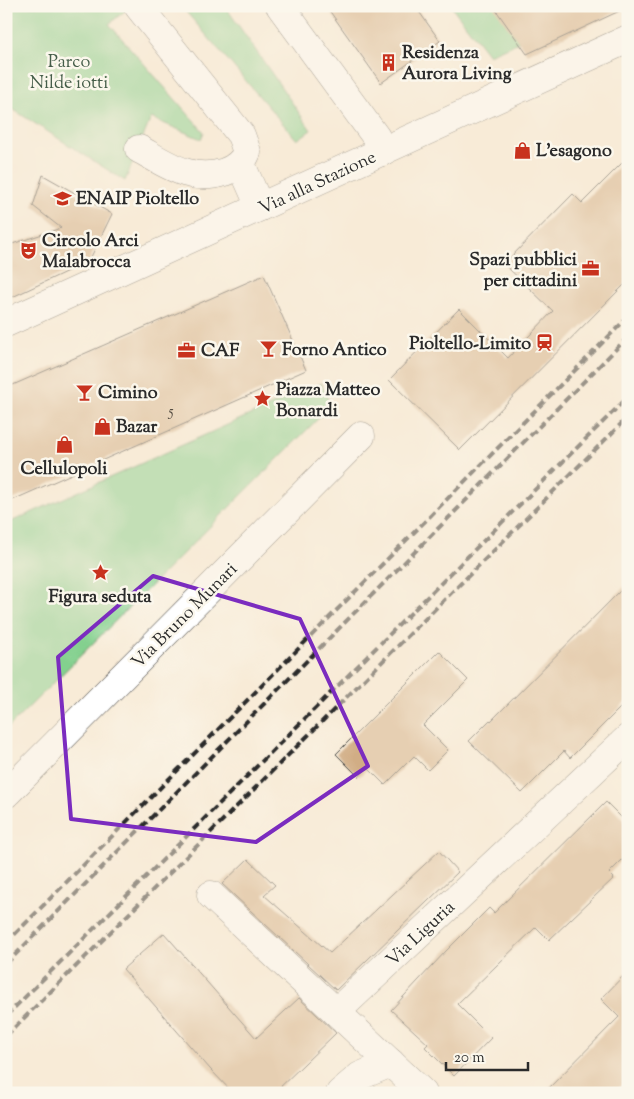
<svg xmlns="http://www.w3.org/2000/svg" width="634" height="1099" font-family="'Sorts Mill Goudy',serif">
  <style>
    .green { fill: #83d08e; stroke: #577e5c }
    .building { fill: #d1ad85 }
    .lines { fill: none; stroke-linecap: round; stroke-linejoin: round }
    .minor-casing { stroke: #4a4845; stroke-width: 29 }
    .minor { stroke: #fff; stroke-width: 28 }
    .rail { stroke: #2b2b2b; stroke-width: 4; stroke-dasharray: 8 4; stroke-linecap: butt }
    .marked { fill: none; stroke: #7b2cbf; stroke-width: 4; stroke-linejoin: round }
    .labels { text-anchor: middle; stroke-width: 5; stroke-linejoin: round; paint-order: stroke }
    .number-label { font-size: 15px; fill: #544c42 }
    .poi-label { font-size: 18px; font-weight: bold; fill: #2b2b2b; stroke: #fbf7ec; text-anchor: start }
    .park-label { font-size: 18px; fill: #455d49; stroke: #fbf7ec }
    .street-label { font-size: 18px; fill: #2b2b2b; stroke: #fbf7ec }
  </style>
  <rect width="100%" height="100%" fill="#fbf7ec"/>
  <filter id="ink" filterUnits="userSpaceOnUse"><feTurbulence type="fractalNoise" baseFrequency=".02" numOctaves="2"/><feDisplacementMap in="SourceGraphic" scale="10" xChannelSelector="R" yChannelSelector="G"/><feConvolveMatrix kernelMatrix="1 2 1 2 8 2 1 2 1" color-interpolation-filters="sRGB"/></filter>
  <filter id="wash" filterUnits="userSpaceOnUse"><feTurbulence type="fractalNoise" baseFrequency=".0096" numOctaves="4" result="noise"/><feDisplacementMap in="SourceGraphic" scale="20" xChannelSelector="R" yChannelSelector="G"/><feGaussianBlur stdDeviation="1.12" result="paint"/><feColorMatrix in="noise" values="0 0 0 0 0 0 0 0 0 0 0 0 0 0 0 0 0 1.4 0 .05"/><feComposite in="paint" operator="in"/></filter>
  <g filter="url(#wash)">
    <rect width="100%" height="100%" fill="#f8ebd7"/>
    <g class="green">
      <path d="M 6,6 L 131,6 L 109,24 L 204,132 L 201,139 L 151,118 L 125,181 L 6,105 Z"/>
      <path d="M 181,6 L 225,6 L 311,130 L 297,140 Z"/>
      <path d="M 451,6 L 494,6 L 519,42 L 489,55 Z"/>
      <path d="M 321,383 L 331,406 L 6,730 L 6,524 Z"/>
    </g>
    <g id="blocks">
      <g class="building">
        <path d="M 326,6 L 415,6 L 440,41 L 381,83 Z"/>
        <path d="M 493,6 L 628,6 L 628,7 L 527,54 Z"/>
        <path d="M 628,157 L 628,281 L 460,450 L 389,380 L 459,309 L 508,358 L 553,311 L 504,264 L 573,194 L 582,203 Z"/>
        <path d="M 43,175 L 112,214 L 89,261 L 6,300 L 6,246 L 61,228 L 33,206 Z"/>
        <path d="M 264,275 L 306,370 L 6,503 L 6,388 Z"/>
        <path d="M 628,583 L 628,700 L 570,758 L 564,751 L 522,793 L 469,741 L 490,720 L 491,721 Z"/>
        <path d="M 439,651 L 468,680 L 423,725 L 448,750 L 428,770 L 414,756 L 385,785 L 368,768 L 359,777 L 336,754 Z"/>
        <path d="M 606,802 L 628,824 L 628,854 L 609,873 L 614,878 L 549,940 L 536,927 L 457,1004 L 491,1038 L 454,1076 L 425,1047 L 428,1044 L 391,1010 L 446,951 L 489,908 L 494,913 Z"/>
        <path d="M 439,851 L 458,872 L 336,990 L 222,884 L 248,859 L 275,885 L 264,895 L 330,953 Z"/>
        <path d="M 164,933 L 256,1038 L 299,998 L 336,1033 L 274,1093 L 233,1093 L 210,1069 L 123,969 Z"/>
        <path d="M 628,971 L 628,1079 L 614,1093 L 544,1093 L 619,1017 L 601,999 Z"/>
      </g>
    </g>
  </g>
  <g filter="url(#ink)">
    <use href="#blocks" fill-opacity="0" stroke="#4a4845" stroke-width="1"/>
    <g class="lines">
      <defs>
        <g id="minor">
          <path d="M 138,6 L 241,135 L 247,152 C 243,162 236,168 225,172 C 191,183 168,165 139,149"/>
          <path d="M 280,6 L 376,137 L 382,152"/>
          <path d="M 241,164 L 260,207"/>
          <path d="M 6,323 L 628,39"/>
          <path d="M 6,794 L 361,436"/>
          <path d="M 211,895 L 423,1093"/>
          <path d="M 336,1012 L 628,738"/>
          <path d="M 340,1093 L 360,1076 L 391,1063"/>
        </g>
      </defs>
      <use href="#minor" class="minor-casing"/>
      <use href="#minor" class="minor"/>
      <g class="rail">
        <path d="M 6,943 L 628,317"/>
        <path d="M 6,964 L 628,337"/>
        <path d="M 6,1016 L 628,397"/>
        <path d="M 6,1036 L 628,417"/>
      </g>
    </g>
  </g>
  <path d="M0 0H634V1099H0ZM 153,576 L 300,619 L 368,766 L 256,842 L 71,819 L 58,657 Z" fill="#f8ebd7" fill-opacity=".55" fill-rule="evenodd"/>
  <path class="marked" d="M 153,576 L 300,619 L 368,766 L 256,842 L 71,819 L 58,657 Z"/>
  <defs>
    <symbol id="building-bare" viewBox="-9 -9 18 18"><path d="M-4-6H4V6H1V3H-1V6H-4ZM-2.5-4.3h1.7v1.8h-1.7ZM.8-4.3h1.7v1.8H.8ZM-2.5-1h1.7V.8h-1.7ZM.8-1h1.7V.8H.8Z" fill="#c8321e" stroke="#fbf7ec" stroke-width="2.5" paint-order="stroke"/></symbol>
    <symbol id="shop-bare" viewBox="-9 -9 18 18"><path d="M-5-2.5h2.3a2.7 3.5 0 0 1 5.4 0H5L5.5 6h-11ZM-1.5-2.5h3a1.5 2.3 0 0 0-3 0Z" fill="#c8321e" stroke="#fbf7ec" stroke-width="2.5" paint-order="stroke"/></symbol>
    <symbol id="school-bare" viewBox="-9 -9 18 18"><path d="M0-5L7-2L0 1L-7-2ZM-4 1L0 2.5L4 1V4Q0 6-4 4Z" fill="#c8321e" stroke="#fbf7ec" stroke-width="2.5" paint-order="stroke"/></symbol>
    <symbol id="theatre-bare" viewBox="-9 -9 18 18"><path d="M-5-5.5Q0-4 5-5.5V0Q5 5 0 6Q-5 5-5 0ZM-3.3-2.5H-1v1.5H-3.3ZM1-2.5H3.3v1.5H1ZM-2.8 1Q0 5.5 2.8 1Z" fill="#c8321e" stroke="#fbf7ec" stroke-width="2.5" paint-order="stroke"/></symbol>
    <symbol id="office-bare" viewBox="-9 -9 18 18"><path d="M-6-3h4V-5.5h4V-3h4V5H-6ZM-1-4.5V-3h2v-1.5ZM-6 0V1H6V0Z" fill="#c8321e" stroke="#fbf7ec" stroke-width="2.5" paint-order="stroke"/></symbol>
    <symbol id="station-bare" viewBox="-9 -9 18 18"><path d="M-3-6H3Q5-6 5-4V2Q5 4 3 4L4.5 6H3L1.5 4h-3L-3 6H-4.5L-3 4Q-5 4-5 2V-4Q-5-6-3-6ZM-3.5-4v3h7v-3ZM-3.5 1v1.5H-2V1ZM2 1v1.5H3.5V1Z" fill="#c8321e" stroke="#fbf7ec" stroke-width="2.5" paint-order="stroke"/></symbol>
    <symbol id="bar-bare" viewBox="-9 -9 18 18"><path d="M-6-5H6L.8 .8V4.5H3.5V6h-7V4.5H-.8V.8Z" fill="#c8321e" stroke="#fbf7ec" stroke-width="2.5" paint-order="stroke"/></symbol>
    <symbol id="sight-bare" viewBox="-9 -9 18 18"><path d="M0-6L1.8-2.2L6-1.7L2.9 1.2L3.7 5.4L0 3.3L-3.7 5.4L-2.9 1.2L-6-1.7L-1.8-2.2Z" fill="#c8321e" stroke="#fbf7ec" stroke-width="2.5" paint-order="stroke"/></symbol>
  </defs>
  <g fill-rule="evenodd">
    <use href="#building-bare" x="376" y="50" width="25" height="25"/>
    <use href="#shop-bare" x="510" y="138" width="25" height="25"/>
    <use href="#school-bare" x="50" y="186" width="25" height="25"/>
    <use href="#theatre-bare" x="16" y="238" width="25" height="25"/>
    <use href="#office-bare" x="578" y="256" width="25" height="25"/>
    <use href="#station-bare" x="532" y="330" width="25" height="25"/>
    <use href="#bar-bare" x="256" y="336" width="25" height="25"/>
    <use href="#office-bare" x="174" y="338" width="25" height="25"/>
    <use href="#bar-bare" x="72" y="380" width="25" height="25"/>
    <use href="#sight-bare" x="250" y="386" width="25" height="25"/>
    <use href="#shop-bare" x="90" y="414" width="25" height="25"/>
    <use href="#shop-bare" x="52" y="432" width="25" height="25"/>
    <use href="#sight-bare" x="88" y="560" width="25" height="25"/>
  </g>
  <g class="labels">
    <g class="number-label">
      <text x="171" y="416">5</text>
    </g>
    <g class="poi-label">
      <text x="402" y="58">Residenza<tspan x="402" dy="21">Aurora Living</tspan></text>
      <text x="536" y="156">L'esagono</text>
      <text x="76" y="204">ENAIP Pioltello</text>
      <text x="42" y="246">Circolo Arci<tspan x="42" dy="21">Malabrocca</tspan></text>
      <text x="577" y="265" text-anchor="end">Spazi pubblici<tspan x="577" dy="21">per cittadini</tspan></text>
      <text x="531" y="349" text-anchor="end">Pioltello-Limito</text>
      <text x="282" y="355">Forno Antico</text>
      <text x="201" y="356">CAF</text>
      <text x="276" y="395">Piazza Matteo<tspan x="276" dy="21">Bonardi</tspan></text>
      <text x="98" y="398">Cimino</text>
      <text x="116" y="432">Bazar</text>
      <text x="64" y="474" text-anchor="middle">Cellulopoli</text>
      <text x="100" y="602" text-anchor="middle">Figura seduta</text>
    </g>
    <g class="park-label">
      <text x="69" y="67">Parco<tspan x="69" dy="21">Nilde iotti</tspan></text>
    </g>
    <g class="street-label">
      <text transform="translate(317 182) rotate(-25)" y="6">Via alla Stazione</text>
      <text transform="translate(184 615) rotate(-45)" y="6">Via Bruno Munari</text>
      <text transform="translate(420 933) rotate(-43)" y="6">Via Liguria</text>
    </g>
  </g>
  <rect width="634" height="1099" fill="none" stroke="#fbf7ec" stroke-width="25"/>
  <path d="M446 1062v8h82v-8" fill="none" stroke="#2b2b2b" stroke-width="2.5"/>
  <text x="454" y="1062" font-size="15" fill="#2b2b2b" stroke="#fbf7ec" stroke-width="4" paint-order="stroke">20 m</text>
</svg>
